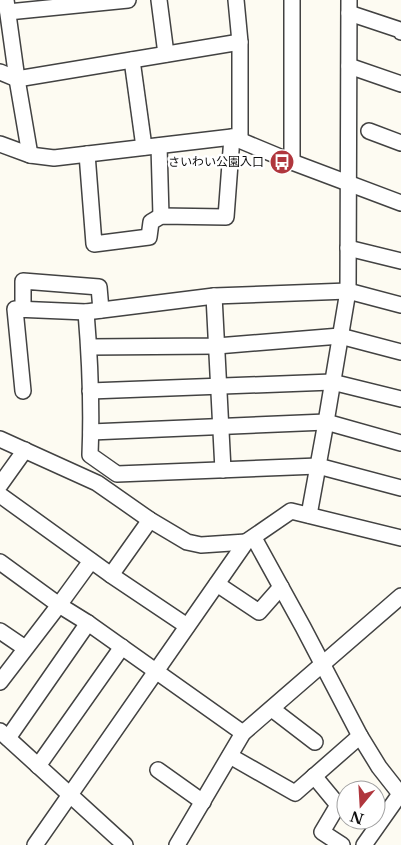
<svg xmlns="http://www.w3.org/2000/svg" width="401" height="845" font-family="'Libre Baskerville','Noto Sans JP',serif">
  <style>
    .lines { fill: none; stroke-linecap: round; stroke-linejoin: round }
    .minor-casing { stroke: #424242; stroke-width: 18 }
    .minor { stroke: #fff; stroke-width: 15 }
    .labels { text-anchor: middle; stroke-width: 5; stroke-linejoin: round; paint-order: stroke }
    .poi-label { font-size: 12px; fill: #0f0f0f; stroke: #fff; text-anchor: end }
  </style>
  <rect width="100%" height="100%" fill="#fdfbf2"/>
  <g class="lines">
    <defs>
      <g id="minor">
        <path d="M 6,0 L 17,79 L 30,155"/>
        <path d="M 159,0 L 166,54"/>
        <path d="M 236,0 L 240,42 L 240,140"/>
        <path d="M 292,0 L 292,162"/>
        <path d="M 8,12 L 128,0"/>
        <path d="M 349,13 L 400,30 L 401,32"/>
        <path d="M 132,60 L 144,147"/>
        <path d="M 349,66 L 401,84"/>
        <path d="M 0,72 L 17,79 L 240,42"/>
        <path d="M 369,131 L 401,143"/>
        <path d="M 0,144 L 30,155 L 54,158 L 232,137 L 292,162 L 401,203"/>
        <path d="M 159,146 L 161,216"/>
        <path d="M 87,154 L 94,244 L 149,237 L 151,222 L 161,216 L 226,217 L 232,137"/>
        <path d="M 348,248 L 401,261"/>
        <path d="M 214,296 L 223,470"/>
        <path d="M 23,309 L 23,281 L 99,287 L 101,310"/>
        <path d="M 86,312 C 90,360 92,408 90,455 L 117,474 L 318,466 L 401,488"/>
        <path d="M 89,347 L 217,346 L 340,336 L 401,352"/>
        <path d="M 23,391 L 15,309 L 86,312 L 214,296 L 348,291 L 401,305"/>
        <path d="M 90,391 L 332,382 L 401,399"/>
        <path d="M 91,432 L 326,422 L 401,443"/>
        <path d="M 0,439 L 97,483 L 150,520 L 187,542 L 201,545 L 246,542"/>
        <path d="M 0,485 L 25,450"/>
        <path d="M 0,495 L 111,575 L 187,626"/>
        <path d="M 309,515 L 326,422 L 348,291 L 349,0"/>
        <path d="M 254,538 L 303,627 L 360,736 L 379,767 L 401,795"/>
        <path d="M 0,562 L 59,605 L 88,623 L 243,733"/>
        <path d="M 111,575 L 150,520"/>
        <path d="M 217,584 L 259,612 L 281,587"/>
        <path d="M 0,631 L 25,648"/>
        <path d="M 0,682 L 59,605 L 91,561"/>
        <path d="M 272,709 L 315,742"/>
        <path d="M 0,731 L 125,845"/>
        <path d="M 8,738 L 88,623"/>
        <path d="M 230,756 L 295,793 L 360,736"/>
        <path d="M 38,766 L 122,647"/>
        <path d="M 158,770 L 203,802"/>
        <path d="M 314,776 L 338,805 L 322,832 L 342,845"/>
        <path d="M 35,845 L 246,542 L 291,511 L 401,538"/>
        <path d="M 177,845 L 243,733 L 401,596"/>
        <path d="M 364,845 L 400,794"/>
      </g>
    </defs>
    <use href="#minor" class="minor-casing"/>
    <use href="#minor" class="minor"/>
  </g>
  <defs>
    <symbol id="bus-disc" viewBox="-11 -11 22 22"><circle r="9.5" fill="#b0363d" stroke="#fff"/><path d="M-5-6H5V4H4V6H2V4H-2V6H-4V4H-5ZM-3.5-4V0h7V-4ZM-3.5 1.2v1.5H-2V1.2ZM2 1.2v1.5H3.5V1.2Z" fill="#fff"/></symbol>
  </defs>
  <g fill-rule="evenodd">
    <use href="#bus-disc" x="268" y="148" width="28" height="28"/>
  </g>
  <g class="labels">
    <g class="poi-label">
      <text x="264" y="166">さいわい公園入口</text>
    </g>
  </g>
  <g transform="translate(361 805) rotate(198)"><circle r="24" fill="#ffffff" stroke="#9f9f9f"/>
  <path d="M0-4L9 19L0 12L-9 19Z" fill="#b0363d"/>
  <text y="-8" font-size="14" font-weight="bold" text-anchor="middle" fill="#0f0f0f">N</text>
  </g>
</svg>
